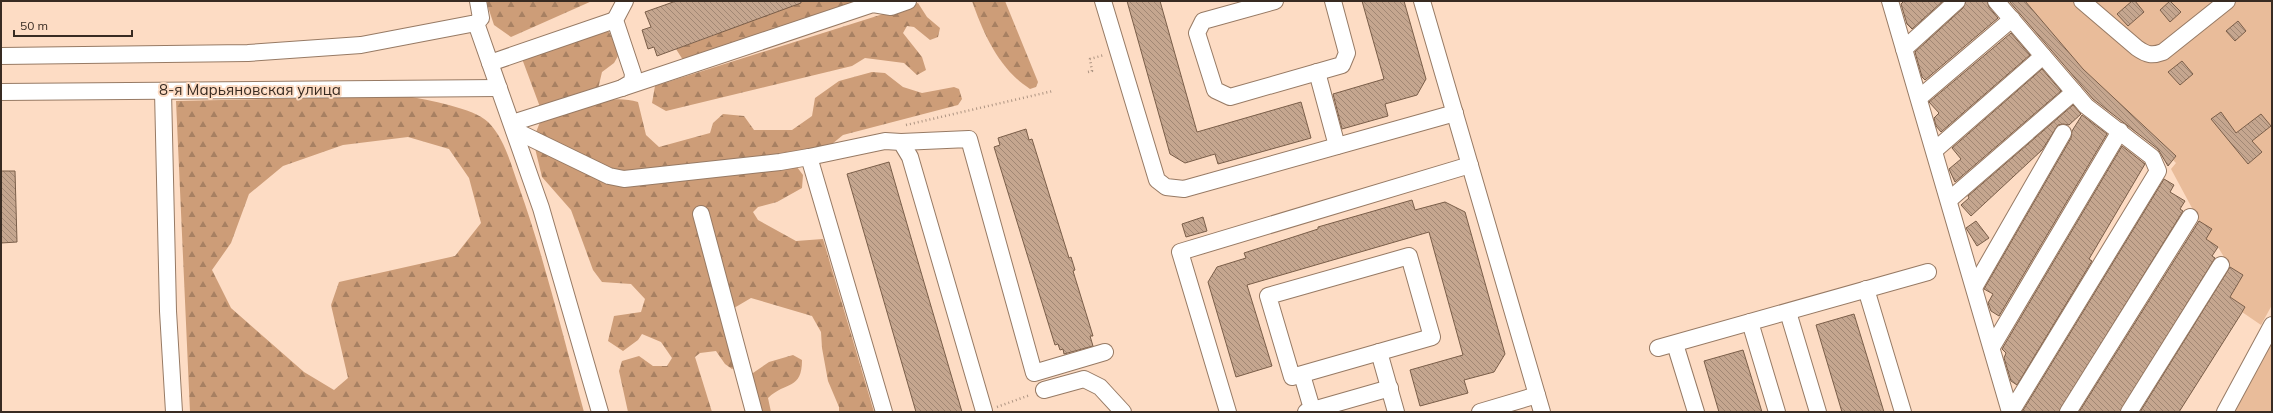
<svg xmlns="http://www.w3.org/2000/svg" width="2273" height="413" font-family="Mulish,sans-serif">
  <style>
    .forest { fill: url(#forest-firs); fill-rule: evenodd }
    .garden { fill: #e9bc9a }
    .building { fill: url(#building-back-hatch); stroke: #7a5e49 }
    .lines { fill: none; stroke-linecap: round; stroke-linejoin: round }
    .minor-casing { stroke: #977a64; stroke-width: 18 }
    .path { stroke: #ad9482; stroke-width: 2.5; stroke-dasharray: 1 3; stroke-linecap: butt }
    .minor { stroke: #fff; stroke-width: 16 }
    .labels { text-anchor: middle; stroke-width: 4; stroke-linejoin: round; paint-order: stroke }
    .street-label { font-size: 15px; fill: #382b22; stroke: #fddcc4 }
  </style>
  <defs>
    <pattern id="forest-firs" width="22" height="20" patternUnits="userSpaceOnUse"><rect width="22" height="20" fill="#cd9d78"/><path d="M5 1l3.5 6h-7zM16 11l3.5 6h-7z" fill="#a78062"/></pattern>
    <pattern id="building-back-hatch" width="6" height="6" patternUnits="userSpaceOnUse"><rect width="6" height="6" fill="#c5a68f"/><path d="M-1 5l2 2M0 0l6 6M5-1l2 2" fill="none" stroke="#a18774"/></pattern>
  </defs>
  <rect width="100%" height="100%" fill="#fddcc4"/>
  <g class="forest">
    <path d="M 486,1 L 592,1 L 511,37 L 494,25 Z"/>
    <path d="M 798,1 L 861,1 L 683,60 L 676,49 L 715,35 L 715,33 Z"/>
    <path d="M 972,1 L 1005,1 L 1038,82 L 1036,87 L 1030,89 C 999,69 984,35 972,1 Z"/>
    <path d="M 918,3 L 927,17 L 940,28 L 938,37 L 930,40 L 914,27 L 907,26 L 903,33 L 922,57 L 926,70 L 917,75 L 904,63 L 865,58 L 852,66 L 666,111 L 652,103 L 655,86 Z"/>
    <path d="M 601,30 L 609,32 L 616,45 L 618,56 L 614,63 L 602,72 L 598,89 L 540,107 L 521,56 Z"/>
    <path d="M 872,72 L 885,73 L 903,87 L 922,93 L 954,87 L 959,89 L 962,99 L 958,105 L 843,135 L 821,153 L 794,163 L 803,175 L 802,188 L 777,202 L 758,207 L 753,212 L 758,220 L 796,241 L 823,239 L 874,412 L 839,412 L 839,407 L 828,381 L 822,348 L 821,332 L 812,316 L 751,298 L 729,311 L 741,363 L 732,369 L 725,364 L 716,351 L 700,353 L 695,357 L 712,412 L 628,412 L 619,371 L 622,361 L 639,356 L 653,366 L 667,366 L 672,358 L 661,342 L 642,334 L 638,340 L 623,351 L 608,341 L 614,316 L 641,312 L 645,299 L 631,284 L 602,282 L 593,270 L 571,210 L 542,177 L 533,140 L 540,122 C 569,111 606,92 638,102 L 646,135 L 659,147 L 710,133 L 713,123 L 723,114 L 744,116 L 754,130 L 792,130 L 812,116 L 815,98 L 839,81 Z"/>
    <path d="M 407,96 C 427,100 474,108 488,122 C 505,139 511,165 519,187 C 545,260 563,337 584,412 L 190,412 L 176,101 ZM 408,137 L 449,149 L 469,178 L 481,223 L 455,256 L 339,282 L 331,305 L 348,378 L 334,390 L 304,372 L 231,308 L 212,270 L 231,243 L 249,194 L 283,166 L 343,145 Z"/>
    <path d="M 793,355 L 802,360 C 802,390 786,381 768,398 L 771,412 L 760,412 L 750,375 L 769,362 Z"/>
  </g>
  <g class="garden">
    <path d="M 2025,1 L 2272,1 L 2272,305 L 2261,325 L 2242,312 L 2245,307 L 2230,297 L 2243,275 L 2230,267 L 2218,247 L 2206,239 L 2199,221 L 2171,169 L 2176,163 L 2173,160 L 2176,156 L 2083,69 Z"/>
    <path d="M 2272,335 L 2272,412 L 2232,412 Z"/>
  </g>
  <g class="building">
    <path d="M 676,1 L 801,1 L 801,3 L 657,56 L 654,47 L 648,49 L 642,30 L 651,27 L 645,12 Z"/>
    <path d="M 1127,1 L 1160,1 L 1197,132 L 1301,102 L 1311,138 L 1218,164 L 1215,154 L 1185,163 L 1170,154 Z"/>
    <path d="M 1362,1 L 1404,1 L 1426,79 L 1417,95 L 1385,104 L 1388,116 L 1342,129 L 1333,94 L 1384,79 Z"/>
    <path d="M 1904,1 L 1943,1 L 1912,29 L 1907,24 L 1901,4 Z"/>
    <path d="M 1966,1 L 1987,1 L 1989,7 L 1998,18 L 1925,80 L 1922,77 L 1915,52 L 1963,8 Z"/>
    <path d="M 2009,1 L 2025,1 L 2083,69 L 2176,156 L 2168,166 L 2158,149 L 2093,99 Z"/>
    <path d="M 2132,1 L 2135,1 L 2144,12 L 2128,26 L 2117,14 Z"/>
    <path d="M 2170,1 L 2181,12 L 2170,22 L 2160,10 Z"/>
    <path d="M 2238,21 L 2246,31 L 2235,41 L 2226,31 Z"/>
    <path d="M 2011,33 L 2030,55 L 1941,132 L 1936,126 L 1934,118 L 1939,113 L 1929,102 Z"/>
    <path d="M 2182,61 L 2193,74 L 2180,85 L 2168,72 Z"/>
    <path d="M 2042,69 L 2061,91 L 1955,182 L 1949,169 L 1961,159 L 1952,148 Z"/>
    <path d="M 2073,105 L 2081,114 L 2069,125 L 2063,124 L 2058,125 L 2042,150 L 1971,216 L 1961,205 L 1969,198 L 1968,196 Z"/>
    <path d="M 2221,112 L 2236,133 L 2261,114 L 2271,126 L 2252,141 L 2262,152 L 2248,164 L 2211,119 Z"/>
    <path d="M 2082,115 L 2107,134 L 1999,316 L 1991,311 L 1988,303 L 1993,294 L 1984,289 L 2071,138 L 2072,131 Z"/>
    <path d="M 1026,129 L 1029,140 L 1032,139 L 1069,258 L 1071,257 L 1075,270 L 1073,271 L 1093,336 L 1090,336 L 1093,346 L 1064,354 L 1063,349 L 1060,350 L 1058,344 L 1055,345 L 994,147 L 1000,145 L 998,138 Z"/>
    <path d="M 2122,146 L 2145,164 L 2089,259 L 2092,261 L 2017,385 L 2011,381 L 2004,358 L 2006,353 L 2002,349 Z"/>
    <path d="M 889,162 L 916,255 L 962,412 L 916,412 L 847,174 Z"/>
    <path d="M 1,171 L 15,171 L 17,242 L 1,243 Z"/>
    <path d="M 2164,179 L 2174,185 L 2170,192 L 2185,201 L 2180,209 L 2183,211 L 2059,412 L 2022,412 Z"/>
    <path d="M 1412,200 L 1415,210 L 1445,202 L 1465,212 L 1505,354 L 1494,372 L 1464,380 L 1468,393 L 1420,406 L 1410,370 L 1463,355 L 1429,232 L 1247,285 L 1272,366 L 1236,377 L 1208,282 L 1217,267 L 1246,258 L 1244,253 L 1318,229 L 1318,227 Z"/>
    <path d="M 1203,217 L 1207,231 L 1186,237 L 1182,224 Z"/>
    <path d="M 1976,221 L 1989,238 L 1977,246 L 1966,228 Z"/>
    <path d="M 2199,221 L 2212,229 L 2206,239 L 2218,247 L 2212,256 L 2215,258 L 2120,412 L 2079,412 Z"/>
    <path d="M 2230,267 L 2243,275 L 2230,297 L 2245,307 L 2241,314 L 2179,412 L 2140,412 Z"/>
    <path d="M 1854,314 L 1884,412 L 1842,412 L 1816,325 Z"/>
    <path d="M 1743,350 L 1762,412 L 1719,412 L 1704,361 Z"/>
  </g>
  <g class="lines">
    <defs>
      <g id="minor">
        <path d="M 1103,1 L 1157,180 L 1166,187 L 1184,189 L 1455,113"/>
        <path d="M 1275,1 L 1203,21 L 1197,33 L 1215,90 L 1230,97 L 1342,65 L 1347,53 L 1333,1"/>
        <path d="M 1422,1 L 1542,412"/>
        <path d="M 1890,1 L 2010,412"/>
        <path d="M 1996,1 L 2086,106 L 2152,157 L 2158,171 L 2011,412"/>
        <path d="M 2082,1 L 2137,48 C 2147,55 2152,56 2163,52 L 2227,1"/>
        <path d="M 476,23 L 541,208 L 600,412"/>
        <path d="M 1904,49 L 1957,1"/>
        <path d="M 1,56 L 248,53 L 361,45 L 476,23 L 481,18 L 478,1"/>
        <path d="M 490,63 L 615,20"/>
        <path d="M 1317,72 L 1337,146"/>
        <path d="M 622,88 L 873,4 L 891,7 L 908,1"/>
        <path d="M 163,91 L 168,311 L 174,412"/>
        <path d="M 1,92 L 499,88"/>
        <path d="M 1919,98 L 2012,19"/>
        <path d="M 512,123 L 622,88 L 632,82 L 633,74 L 615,20 L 625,1"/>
        <path d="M 514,130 L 609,176 L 624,179 L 780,162 L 809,157 L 884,412"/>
        <path d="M 901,142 L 969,139 L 1034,373 L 1105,352"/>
        <path d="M 1935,150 L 2043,56"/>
        <path d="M 809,157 L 885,141 L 901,142 L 910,157 L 984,411"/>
        <path d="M 1949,200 L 2074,92"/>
        <path d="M 701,214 L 754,412"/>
        <path d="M 1409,256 L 1432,337 L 1292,377 L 1268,296 Z"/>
        <path d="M 1975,286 L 2063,133"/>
        <path d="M 1866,289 L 1903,412"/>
        <path d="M 1788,312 L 1818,412"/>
        <path d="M 1750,322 L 1777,412"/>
        <path d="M 1675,344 L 1696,412"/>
        <path d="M 1992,347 L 2120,131"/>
        <path d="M 1658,348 L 1928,272"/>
        <path d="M 1379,352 L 1396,412"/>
        <path d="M 1302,375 L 1313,412"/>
        <path d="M 1044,390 L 1084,379 L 1100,387 L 1123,412"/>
        <path d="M 1228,412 L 1180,252 L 1470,165"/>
        <path d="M 1306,412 L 1390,388"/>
        <path d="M 1480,412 L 1537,395"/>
        <path d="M 2068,412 L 2190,217"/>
        <path d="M 2129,412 L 2221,265"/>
        <path d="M 2225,412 L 2272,325"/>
      </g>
    </defs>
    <use href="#minor" class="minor-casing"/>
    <g class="path">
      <path d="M 1088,72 L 1092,71 L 1090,59 L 1104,55"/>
      <path d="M 906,125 L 1053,91"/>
      <path d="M 997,407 L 1030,395"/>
    </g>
    <use href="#minor" class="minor"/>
  </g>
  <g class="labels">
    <g class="street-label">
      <text x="250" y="95">8-я Марьяновская улица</text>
    </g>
  </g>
  <rect width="2273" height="413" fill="none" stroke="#382b22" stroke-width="4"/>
  <path d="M14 30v6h118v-6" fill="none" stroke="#382b22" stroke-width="2"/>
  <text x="20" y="30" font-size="12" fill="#382b22" stroke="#fddcc4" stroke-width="3" paint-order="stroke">50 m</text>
</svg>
